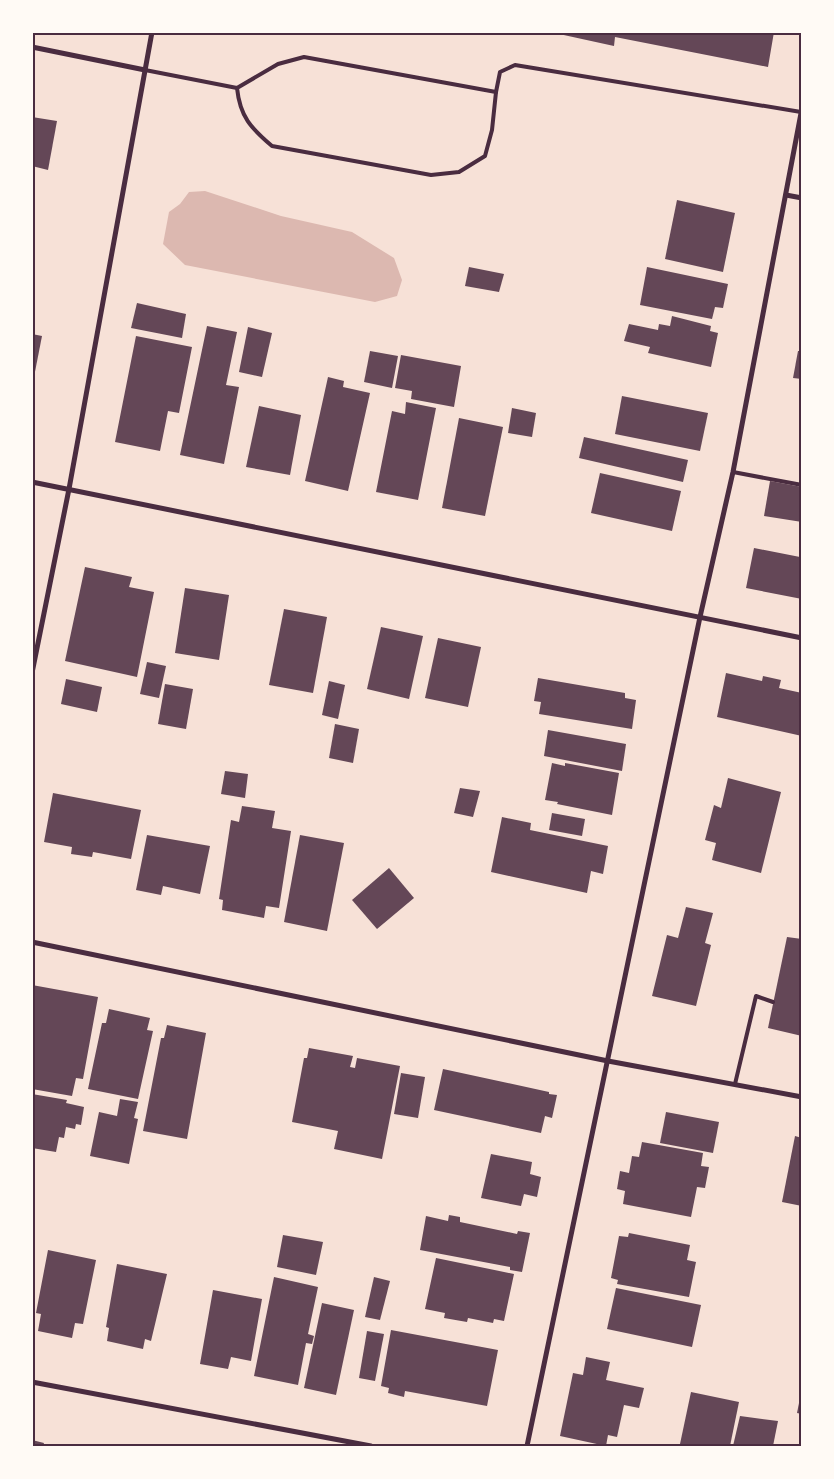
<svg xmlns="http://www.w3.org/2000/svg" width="834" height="1479" font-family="'Exo 2',sans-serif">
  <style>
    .water { fill: #dcb8b0 }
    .building { fill: #644757 }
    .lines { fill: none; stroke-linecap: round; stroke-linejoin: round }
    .service { stroke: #4a2c40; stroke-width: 4 }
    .minor { stroke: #4a2c40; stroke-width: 5 }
    .neatline { fill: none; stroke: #4a2c40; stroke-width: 2 }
  </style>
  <rect width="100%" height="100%" fill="#f7e1d7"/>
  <path class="water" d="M 205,191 L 281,216 L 352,232 L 394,258 L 402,280 L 397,296 L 375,302 L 185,265 L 163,244 L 169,212 L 180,204 L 189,192 Z"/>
  <g class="building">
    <path d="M 550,32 L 774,32 L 768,67 L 615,37 L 614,46 Z"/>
    <path d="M 32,117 L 57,121 L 48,170 L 32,166 Z"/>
    <path d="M 677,200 L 735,213 L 723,272 L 665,259 Z"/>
    <path d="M 469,267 L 504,274 L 499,292 L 465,286 Z"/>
    <path d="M 647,267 L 728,284 L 723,308 L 715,307 L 712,319 L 640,305 Z"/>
    <path d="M 137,303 L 186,314 L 182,338 L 131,328 Z"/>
    <path d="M 672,316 L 711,326 L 710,331 L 718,333 L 711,367 L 648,353 L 650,347 L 624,341 L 629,324 L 658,330 L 659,324 L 670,326 Z"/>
    <path d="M 207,326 L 237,332 L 226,385 L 239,387 L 224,464 L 180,455 Z"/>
    <path d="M 248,327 L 272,333 L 262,377 L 239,372 Z"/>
    <path d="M 32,334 L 42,336 L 33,382 L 32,382 Z"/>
    <path d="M 136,336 L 192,347 L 179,413 L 168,411 L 160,451 L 115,442 Z"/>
    <path d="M 370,351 L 398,356 L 392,388 L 364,382 Z"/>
    <path d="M 798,351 L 802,351 L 802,379 L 793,378 Z"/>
    <path d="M 401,355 L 461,366 L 454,407 L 411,399 L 412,391 L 395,388 Z"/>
    <path d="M 328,377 L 344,381 L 343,387 L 370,393 L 348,491 L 305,481 Z"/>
    <path d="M 622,396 L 708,413 L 700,451 L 615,434 Z"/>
    <path d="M 406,402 L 436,408 L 418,500 L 376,492 L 392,411 L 405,414 Z"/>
    <path d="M 259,406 L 301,415 L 290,475 L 246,467 Z"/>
    <path d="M 512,408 L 536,413 L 532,437 L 508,433 Z"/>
    <path d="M 459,418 L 503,427 L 485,516 L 442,508 Z"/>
    <path d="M 584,437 L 688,460 L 683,482 L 579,458 Z"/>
    <path d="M 600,473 L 681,491 L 672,531 L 591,513 Z"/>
    <path d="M 770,481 L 802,487 L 802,522 L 764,516 Z"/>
    <path d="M 754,548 L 800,557 L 802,552 L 802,599 L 746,588 Z"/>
    <path d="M 85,567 L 132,577 L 129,587 L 154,592 L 137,677 L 65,661 Z"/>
    <path d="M 185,588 L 229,595 L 219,660 L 175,653 Z"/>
    <path d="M 284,609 L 327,617 L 313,693 L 269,685 Z"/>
    <path d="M 381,627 L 423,636 L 409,699 L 367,689 Z"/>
    <path d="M 438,638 L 481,647 L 468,707 L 425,698 Z"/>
    <path d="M 147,662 L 166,666 L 159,698 L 140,694 Z"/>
    <path d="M 726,673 L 762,681 L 763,676 L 781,680 L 779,688 L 802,693 L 802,736 L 717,717 Z"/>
    <path d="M 538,678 L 625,693 L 625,698 L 636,700 L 632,729 L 539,714 L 541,702 L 534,701 Z"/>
    <path d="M 66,679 L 102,687 L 97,712 L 61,704 Z"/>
    <path d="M 329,681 L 345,685 L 338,719 L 322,715 Z"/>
    <path d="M 165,684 L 193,689 L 186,729 L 158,724 Z"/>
    <path d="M 335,724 L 359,729 L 353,763 L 329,758 Z"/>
    <path d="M 548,730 L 626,744 L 622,771 L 544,756 Z"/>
    <path d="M 552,763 L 565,766 L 565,763 L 619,773 L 612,815 L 557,804 L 558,802 L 545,800 Z"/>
    <path d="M 225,771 L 248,774 L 245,798 L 221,794 Z"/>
    <path d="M 728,778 L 781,792 L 761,873 L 712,860 L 716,843 L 705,840 L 714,805 L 721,808 Z"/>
    <path d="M 460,788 L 480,791 L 473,817 L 454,813 Z"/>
    <path d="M 53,793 L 141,810 L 131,859 L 93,852 L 92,857 L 71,854 L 72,847 L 44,842 Z"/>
    <path d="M 242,806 L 275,811 L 272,828 L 291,831 L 279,908 L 266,906 L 264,918 L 222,910 L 223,900 L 219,899 L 231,820 L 239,822 Z"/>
    <path d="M 552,813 L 585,819 L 582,836 L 549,830 Z"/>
    <path d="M 502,817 L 531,823 L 530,830 L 608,846 L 603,874 L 591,871 L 587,893 L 491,872 Z"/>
    <path d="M 147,835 L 210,846 L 200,894 L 163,886 L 161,895 L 136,890 Z"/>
    <path d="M 300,835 L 344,843 L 327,931 L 284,922 Z"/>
    <path d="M 389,868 L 414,898 L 377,929 L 352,900 Z"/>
    <path d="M 686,907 L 713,913 L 705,943 L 711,945 L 696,1006 L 652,996 L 667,935 L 678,938 Z"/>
    <path d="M 787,937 L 802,939 L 802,1036 L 768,1028 Z"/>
    <path d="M 32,985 L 98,997 L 83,1079 L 76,1078 L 72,1096 L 32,1089 Z"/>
    <path d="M 109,1009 L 150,1018 L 147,1030 L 153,1031 L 138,1099 L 88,1089 L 102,1023 L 106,1023 Z"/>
    <path d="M 167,1025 L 206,1033 L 187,1139 L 143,1131 L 161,1038 L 164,1038 Z"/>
    <path d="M 309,1048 L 353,1056 L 350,1067 L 355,1068 L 357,1058 L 400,1066 L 382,1159 L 334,1149 L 338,1131 L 292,1122 L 304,1058 L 307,1058 Z"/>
    <path d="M 443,1069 L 549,1092 L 549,1094 L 557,1095 L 552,1118 L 545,1116 L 541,1133 L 434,1110 Z"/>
    <path d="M 401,1073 L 425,1077 L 418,1118 L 394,1114 Z"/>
    <path d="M 32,1094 L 67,1100 L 66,1103 L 84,1107 L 81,1125 L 76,1124 L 75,1129 L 66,1127 L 64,1138 L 59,1137 L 56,1152 L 32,1148 Z"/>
    <path d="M 120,1099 L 138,1102 L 134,1118 L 138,1119 L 129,1164 L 90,1156 L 99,1112 L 117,1116 Z"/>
    <path d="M 666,1112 L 719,1122 L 713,1153 L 660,1143 Z"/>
    <path d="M 795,1136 L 802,1138 L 802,1206 L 782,1202 Z"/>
    <path d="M 642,1142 L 703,1153 L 701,1166 L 709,1167 L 705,1188 L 697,1187 L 691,1217 L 623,1204 L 625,1191 L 617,1189 L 620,1171 L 629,1173 L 632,1156 L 639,1157 Z"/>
    <path d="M 491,1154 L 532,1162 L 530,1174 L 541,1177 L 537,1197 L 524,1194 L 521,1206 L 481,1198 Z"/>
    <path d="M 449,1215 L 460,1217 L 460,1222 L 517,1234 L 518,1231 L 530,1233 L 522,1272 L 510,1270 L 510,1267 L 420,1250 L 426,1216 L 448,1221 Z"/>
    <path d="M 629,1233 L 690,1245 L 687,1260 L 696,1262 L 689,1297 L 617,1284 L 618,1280 L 611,1278 L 619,1236 L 628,1237 Z"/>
    <path d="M 283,1235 L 323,1242 L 316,1275 L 277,1267 Z"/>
    <path d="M 48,1250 L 96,1260 L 83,1324 L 75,1323 L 72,1338 L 38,1331 L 41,1314 L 36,1313 Z"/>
    <path d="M 436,1258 L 514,1274 L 504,1321 L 494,1319 L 493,1323 L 468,1318 L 467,1322 L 444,1318 L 445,1313 L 425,1309 Z"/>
    <path d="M 117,1264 L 167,1274 L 151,1341 L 145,1339 L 143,1349 L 107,1341 L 109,1328 L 106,1327 Z"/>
    <path d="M 274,1277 L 318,1287 L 308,1334 L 314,1336 L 312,1344 L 306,1343 L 298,1385 L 254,1376 Z"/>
    <path d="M 374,1277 L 390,1281 L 380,1320 L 365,1317 Z"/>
    <path d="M 616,1288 L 701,1305 L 692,1347 L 607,1329 Z"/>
    <path d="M 213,1290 L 262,1299 L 251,1361 L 231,1357 L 228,1369 L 200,1364 Z"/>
    <path d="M 322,1303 L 354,1310 L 336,1395 L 304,1388 Z"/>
    <path d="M 391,1330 L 498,1350 L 487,1406 L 405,1391 L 404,1397 L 388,1393 L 389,1388 L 381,1386 Z"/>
    <path d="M 367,1331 L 384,1334 L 375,1381 L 359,1378 Z"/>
    <path d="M 586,1357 L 610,1362 L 606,1380 L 644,1388 L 639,1408 L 624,1405 L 617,1437 L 608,1435 L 606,1446 L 560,1436 L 573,1373 L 583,1375 Z"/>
    <path d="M 691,1392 L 739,1402 L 730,1446 L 691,1446 L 680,1444 Z"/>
    <path d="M 801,1393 L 802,1393 L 802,1414 L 797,1413 Z"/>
    <path d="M 740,1416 L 778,1421 L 773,1446 L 733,1446 Z"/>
    <path d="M 32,1440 L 44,1443 L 43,1446 L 32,1446 Z"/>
  </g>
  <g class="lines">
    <g class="service">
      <path d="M 145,70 L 237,88 L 278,64 L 304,57 L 496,92 L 492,130 L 485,156 L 459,172 L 431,175 L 272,146 C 251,128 240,117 237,88"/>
      <path d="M 496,92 L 500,72 L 515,65 L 801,112"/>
      <path d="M 733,472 L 802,485"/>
      <path d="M 735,1084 L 756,996 L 773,1002"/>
    </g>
    <g class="minor">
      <path d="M 32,47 L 145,70"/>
      <path d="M 786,195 L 802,198"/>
      <path d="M 32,482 L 802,638"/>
      <path d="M 32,673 L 69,489 L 152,32"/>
      <path d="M 32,942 L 608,1061 L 802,1097"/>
      <path d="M 32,1382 L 371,1446"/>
      <path d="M 527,1446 L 700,617 L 733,472 L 802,108"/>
    </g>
  </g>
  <rect width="834" height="1479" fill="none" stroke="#fffaf5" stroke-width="68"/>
  <rect x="34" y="34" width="766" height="1411" class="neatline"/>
</svg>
